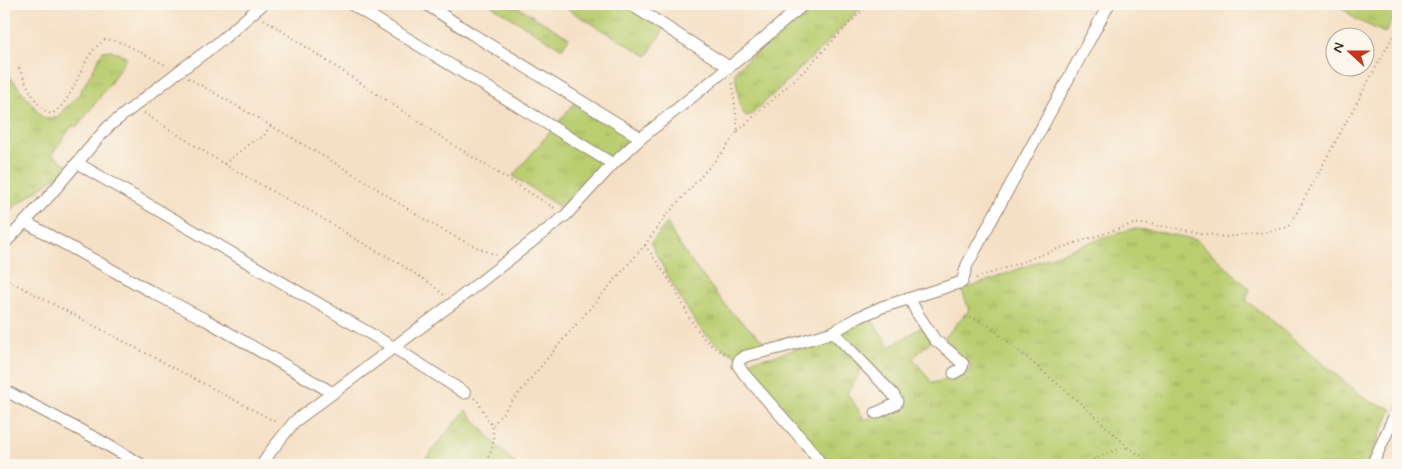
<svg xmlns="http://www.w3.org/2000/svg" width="1402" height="469" font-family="Mynerve,sans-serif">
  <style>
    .grass { fill: url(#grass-tufts); stroke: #7a7c47 }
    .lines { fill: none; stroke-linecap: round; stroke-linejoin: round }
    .minor-casing { stroke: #988572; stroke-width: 13 }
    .path { stroke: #988572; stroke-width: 2; stroke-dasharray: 1 4; stroke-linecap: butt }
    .minor { stroke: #fff; stroke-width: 11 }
  </style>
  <defs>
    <pattern id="grass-tufts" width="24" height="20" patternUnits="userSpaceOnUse" patternTransform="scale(1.25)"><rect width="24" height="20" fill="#bacd70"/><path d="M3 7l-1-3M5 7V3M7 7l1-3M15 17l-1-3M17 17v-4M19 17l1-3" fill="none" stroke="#a1b061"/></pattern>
  </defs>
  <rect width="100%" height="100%" fill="#fbf7ec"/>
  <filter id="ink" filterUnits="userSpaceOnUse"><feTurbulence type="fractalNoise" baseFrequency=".02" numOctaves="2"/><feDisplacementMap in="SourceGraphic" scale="10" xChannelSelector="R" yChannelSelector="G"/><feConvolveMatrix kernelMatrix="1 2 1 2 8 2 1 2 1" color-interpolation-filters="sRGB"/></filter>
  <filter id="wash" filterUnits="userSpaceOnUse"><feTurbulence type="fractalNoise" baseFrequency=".0096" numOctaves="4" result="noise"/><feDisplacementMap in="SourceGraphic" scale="20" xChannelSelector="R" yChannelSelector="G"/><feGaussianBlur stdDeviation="1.12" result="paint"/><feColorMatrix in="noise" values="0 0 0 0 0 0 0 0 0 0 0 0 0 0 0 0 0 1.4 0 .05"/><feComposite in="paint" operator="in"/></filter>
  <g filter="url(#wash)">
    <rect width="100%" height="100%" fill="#f5e0c5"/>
    <g class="grass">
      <path d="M 489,4 L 513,4 L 569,38 L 562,49 Z"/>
      <path d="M 559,4 L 623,4 L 664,29 L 647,56 Z"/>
      <path d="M 812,4 L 864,4 L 823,47 L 751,115 L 746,116 L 741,110 L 735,73 L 738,68 Z"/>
      <path d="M 1337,4 L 1398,4 L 1398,11 L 1385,33 L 1357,20 Z"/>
      <path d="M 111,50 L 127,57 L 109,85 L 78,126 L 72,126 L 52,154 L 70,167 L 15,206 L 4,216 L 4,69 L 44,119 L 56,118 L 80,93 L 103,51 Z"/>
      <path d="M 576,101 L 633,137 L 564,210 L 513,176 Z"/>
      <path d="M 667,223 L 675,238 L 689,259 L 731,312 L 770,347 L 737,356 C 704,342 690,315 673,285 C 665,271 657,257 651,243 Z"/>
      <path d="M 1132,229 L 1149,230 L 1197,240 L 1250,289 L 1246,300 L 1368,401 L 1392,409 L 1366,465 L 822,465 L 825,464 L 751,372 L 748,363 L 755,359 L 772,357 L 823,339 L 832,340 L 841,347 L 862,367 L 859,374 L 847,393 L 865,420 L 897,406 L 842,334 L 844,330 L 869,315 L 890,347 L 922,327 L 931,341 L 913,358 L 932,383 L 965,376 L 972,366 L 943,339 L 969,310 L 962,290 C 1019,270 1074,246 1132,229 Z"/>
      <path d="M 466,410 L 496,445 L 517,465 L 420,465 Z"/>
    </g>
  </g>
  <g filter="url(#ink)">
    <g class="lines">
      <defs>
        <g id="minor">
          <path d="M 351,4 L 613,164"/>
          <path d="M 426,4 L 472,34 L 641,138"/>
          <path d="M 630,4 L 729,67"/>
          <path d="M 77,163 L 393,347 L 465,393"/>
          <path d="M 25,222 L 150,291 L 206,320 L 333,393"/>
          <path d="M 4,244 L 51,194 L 98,138 L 109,126 L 178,72 L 218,43 L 263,4"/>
          <path d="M 910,299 L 917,313 L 935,340 L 949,351 L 963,364 L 961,369 L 954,373"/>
          <path d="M 833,332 L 893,394 L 897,401 L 896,404 L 876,413"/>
          <path d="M 4,390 L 97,439 L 142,465"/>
          <path d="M 262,465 L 271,451 L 294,422 L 461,297 L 566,215 L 613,164 L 641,138 L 749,51 L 804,4"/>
          <path d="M 822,465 L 807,445 L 744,374 L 738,365 L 739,360 L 746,356 L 783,347 L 833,332 L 857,318 L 882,307 L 962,282 L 967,265 L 1109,4"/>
          <path d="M 1372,465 L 1398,408"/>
        </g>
      </defs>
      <use href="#minor" class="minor-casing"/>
      <g class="path">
        <path d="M 264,19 L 455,146 L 556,209"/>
        <path d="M 19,68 C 25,81 38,112 52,114 C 79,96 78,56 106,39 L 123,43 L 167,66"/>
        <path d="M 188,78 C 246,111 303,144 360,178 C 404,206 447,237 496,255"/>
        <path d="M 144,113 L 224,164 L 295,204 L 309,210 L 357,240 L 392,259 L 431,284 L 445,296"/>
        <path d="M 738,131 L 805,70 L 868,4"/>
        <path d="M 224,164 L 250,143 L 263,137 L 271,125"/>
        <path d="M 645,245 L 674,287 L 690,319 L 704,339 L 715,348 L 729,356"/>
        <path d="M 4,278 L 278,423"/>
        <path d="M 976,278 L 1003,269 L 1060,248 L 1133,224 L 1150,224 L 1225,237 L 1260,233 L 1289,227 L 1398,27"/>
        <path d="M 965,317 L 975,319 L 988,325 L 1086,408 L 1129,448 L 1155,465"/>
        <path d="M 474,398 L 477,400 L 492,426 L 561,342 L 645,245 L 665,217 L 725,149 L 738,131 L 732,80"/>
        <path d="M 482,465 C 493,453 495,442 492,426"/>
        <path d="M 1079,465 L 1121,448 L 1129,448"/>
      </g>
      <use href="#minor" class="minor"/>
    </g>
  </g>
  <rect width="1402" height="469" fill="none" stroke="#fbf7ec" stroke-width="20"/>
  <g transform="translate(1350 52) rotate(291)"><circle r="24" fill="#fbf7ec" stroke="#aea59a"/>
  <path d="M0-4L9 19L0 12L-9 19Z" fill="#c8321e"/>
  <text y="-8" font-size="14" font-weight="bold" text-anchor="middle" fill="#3b2a1e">N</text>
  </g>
</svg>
